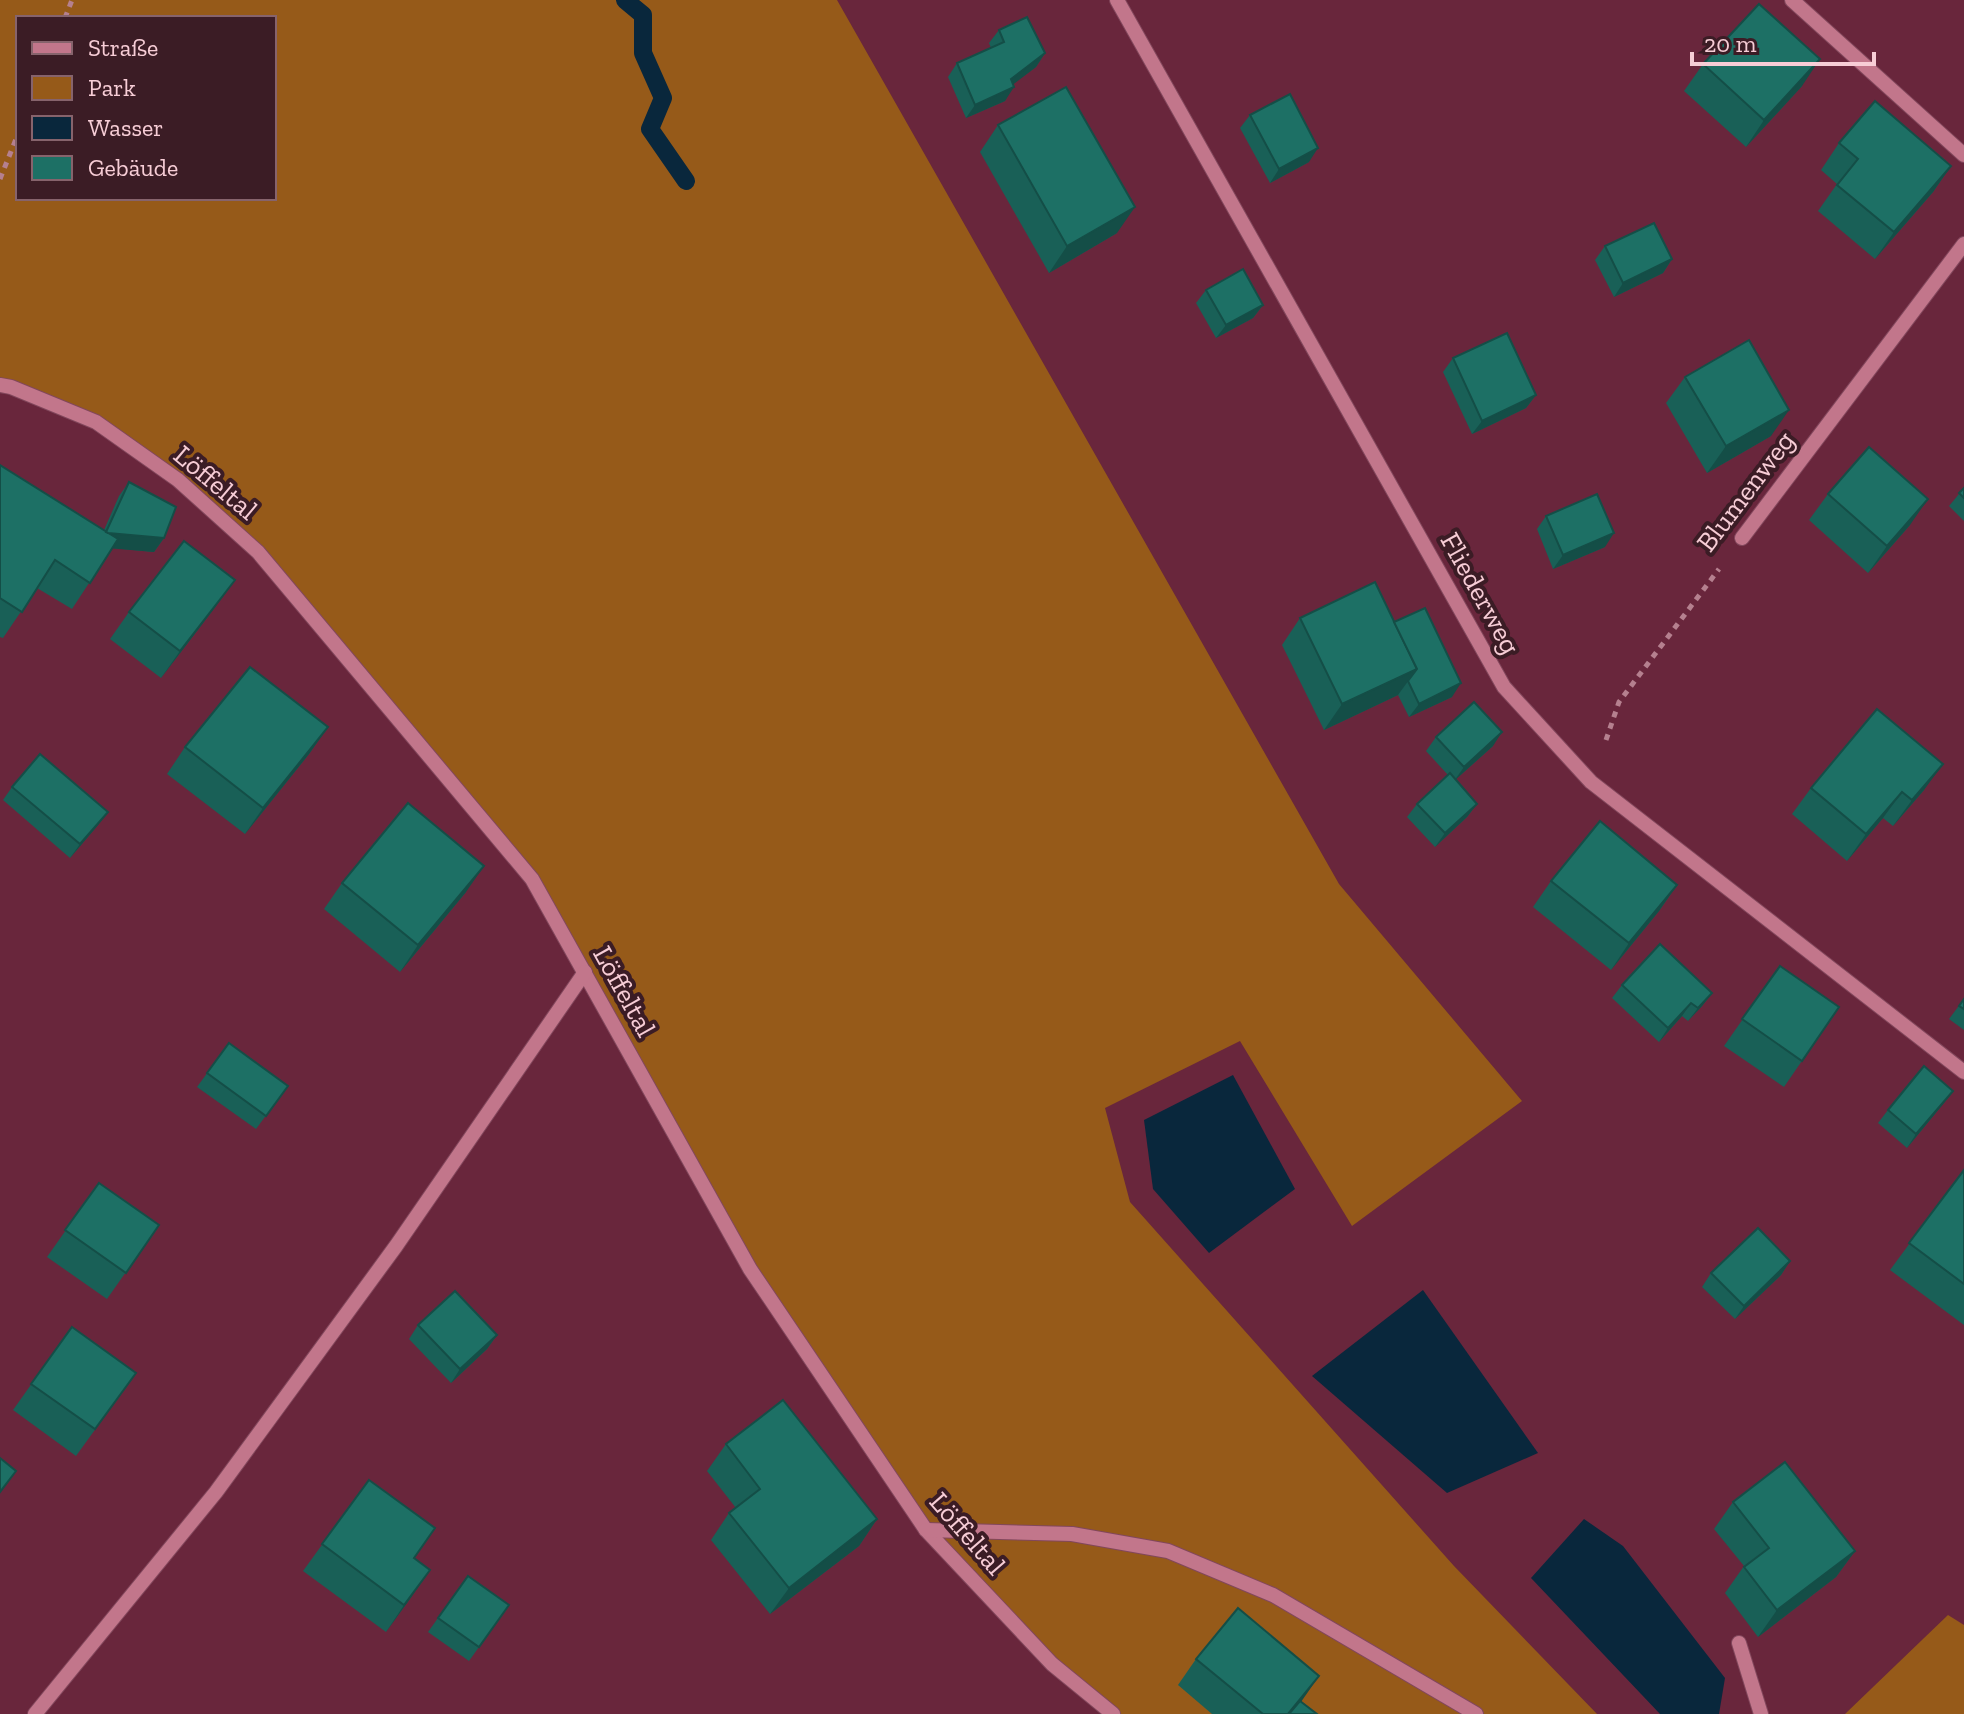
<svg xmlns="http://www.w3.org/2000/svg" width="1964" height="1714" font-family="'Zilla Slab',serif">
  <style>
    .green { fill: #965a19; fill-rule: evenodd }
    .water { fill: #09273c }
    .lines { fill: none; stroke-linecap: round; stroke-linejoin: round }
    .stream { stroke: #09273c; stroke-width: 18 }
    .minor-casing { stroke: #82475c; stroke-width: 16 }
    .path { stroke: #b5808f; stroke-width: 5; stroke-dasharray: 6 6; stroke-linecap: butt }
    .minor { stroke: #c2768b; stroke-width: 14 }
    .wall { fill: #196057 }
    .shaded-wall { fill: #144e47 }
    .building { fill: #1d7065; stroke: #144e47; stroke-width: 2 }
    .labels { text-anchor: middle; stroke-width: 8; stroke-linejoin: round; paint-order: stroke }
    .street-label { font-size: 28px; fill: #f7cdd6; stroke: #3b1c25 }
  </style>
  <rect width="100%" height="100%" fill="#69263c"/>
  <g class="green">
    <path d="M 0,0 L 837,0 L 1339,884 L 1522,1101 L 1352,1226 L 1240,1041 L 1105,1108 L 1130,1202 L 1454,1566 L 1597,1714 L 1113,1714 L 1052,1664 L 926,1530 L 750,1269 L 532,879 L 258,552 L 96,422 L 0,385 ZM 18,18 L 274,18 L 274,198 L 18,198 Z"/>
    <path d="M 1948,1615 L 1964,1625 L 1964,1714 L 1845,1714 Z"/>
  </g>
  <g class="water">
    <path d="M 1233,1075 L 1295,1189 L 1209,1253 L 1153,1189 L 1144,1120 Z"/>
    <path d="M 1423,1290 L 1538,1453 L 1447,1493 L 1312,1376 Z"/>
    <path d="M 1584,1519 L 1623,1546 L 1725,1678 L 1719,1714 L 1660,1714 L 1531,1578 Z"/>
  </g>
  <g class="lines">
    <path class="stream" d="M 625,0 L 643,15 L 643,53 L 663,98 L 650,129 L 686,181"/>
    <defs>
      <g id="minor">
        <path d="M 1117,0 L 1504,687 L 1591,782 L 1964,1072"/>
        <path d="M 1792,0 L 1964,155"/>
        <path d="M 0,385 L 11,387 L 96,422 L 178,480 L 258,552 L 532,879 L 750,1269 L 926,1530 L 1052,1664 L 1113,1714"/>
        <path d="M 1742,538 L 1964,244"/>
        <path d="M 926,1530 L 1072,1534 L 1168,1551 L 1273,1595 L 1476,1714"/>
        <path d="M 1739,1643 L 1761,1714"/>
        <path d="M 35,1714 L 216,1492 L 396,1246 L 585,972"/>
      </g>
    </defs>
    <use href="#minor" class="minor-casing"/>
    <g class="path">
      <path d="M 65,18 L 72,0"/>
      <path d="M 0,179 L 18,134"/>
      <path d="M 1606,740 L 1619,702 L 1719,569"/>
    </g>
    <use href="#minor" class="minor"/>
  </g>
  <g class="wall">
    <path d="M 999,30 L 1045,53 L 1036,67 L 1013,84 L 1005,101 L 966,118 L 948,77 L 957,63 L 991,48 L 989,43 Z"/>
    <path d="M 1703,64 L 1802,86 L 1746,147 L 1684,91 Z"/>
    <path d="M 1250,115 L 1309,162 L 1270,183 L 1240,128 Z"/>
    <path d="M 998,125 L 1117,233 L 1049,273 L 980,152 Z"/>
    <path d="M 1839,143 L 1951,166 L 1933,192 L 1875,259 L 1818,211 L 1837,184 L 1821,170 Z"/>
    <path d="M 1605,246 L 1672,259 L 1663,273 L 1614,297 L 1595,260 Z"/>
    <path d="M 1206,290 L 1263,305 L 1253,318 L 1216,338 L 1196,303 Z"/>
    <path d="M 1453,358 L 1536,395 L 1526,408 L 1472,434 L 1443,372 Z"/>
    <path d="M 1685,377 L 1771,436 L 1707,473 L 1666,403 Z"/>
    <path d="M 0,465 L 104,530 L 119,496 L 129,482 L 164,538 L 154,552 L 112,548 L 72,609 L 37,588 L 3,638 L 0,637 Z"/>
    <path d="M 1964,488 L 1964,521 L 1949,506 Z"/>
    <path d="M 1828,494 L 1910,525 L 1868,573 L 1809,520 Z"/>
    <path d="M 1546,516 L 1605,547 L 1553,569 L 1537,529 Z"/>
    <path d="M 216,606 L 161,678 L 110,639 L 129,612 Z"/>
    <path d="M 1300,618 L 1452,697 L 1409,717 L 1398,695 L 1324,730 L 1282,645 Z"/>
    <path d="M 328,727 L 309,754 L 245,834 L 167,774 L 185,747 Z"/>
    <path d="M 1436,737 L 1493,746 L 1455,780 L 1477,804 L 1467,817 L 1435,847 L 1407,817 L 1417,804 L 1448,775 L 1426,751 Z"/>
    <path d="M 12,787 L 98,825 L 70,858 L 3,800 Z"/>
    <path d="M 1811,788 L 1924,790 L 1893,826 L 1883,818 L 1847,861 L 1792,814 Z"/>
    <path d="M 1551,881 L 1677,885 L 1659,911 L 1611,970 L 1533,907 Z"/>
    <path d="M 342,883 L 466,892 L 400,972 L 324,909 Z"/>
    <path d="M 1780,966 L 1839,1007 L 1784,1087 L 1724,1046 Z"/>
    <path d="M 1622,985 L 1712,993 L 1702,1006 L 1688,1021 L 1682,1016 L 1659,1042 L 1612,998 Z"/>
    <path d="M 1964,999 L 1964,1030 L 1949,1019 Z"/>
    <path d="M 229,1043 L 288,1086 L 256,1129 L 197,1087 Z"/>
    <path d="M 1953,1091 L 1943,1104 L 1907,1148 L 1878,1123 L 1888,1110 Z"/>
    <path d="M 1964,1170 L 1964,1325 L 1890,1270 Z"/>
    <path d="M 99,1183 L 159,1225 L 107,1299 L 47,1257 Z"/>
    <path d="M 1790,1261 L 1781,1275 L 1735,1319 L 1702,1287 L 1711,1273 Z"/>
    <path d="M 418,1325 L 497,1335 L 487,1349 L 451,1383 L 409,1339 Z"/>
    <path d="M 72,1327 L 136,1373 L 76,1456 L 13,1410 Z"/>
    <path d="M 726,1444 L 877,1519 L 859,1546 L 770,1614 L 711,1540 L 729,1513 L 736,1508 L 707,1471 Z"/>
    <path d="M 369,1480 L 414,1558 L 412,1596 L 386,1632 L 303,1571 Z"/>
    <path d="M 1733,1502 L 1855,1551 L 1836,1577 L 1758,1637 L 1725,1593 L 1744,1566 L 1714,1529 Z"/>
    <path d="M 468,1576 L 509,1605 L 469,1661 L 428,1632 Z"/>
    <path d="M 1196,1659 L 1301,1701 L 1317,1714 L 1212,1714 L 1178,1685 Z"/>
  </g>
  <g class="shaded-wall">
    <path d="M 1045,53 L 1036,67 L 1002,93 L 1011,79 Z"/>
    <path d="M 1820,59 L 1802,86 L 1746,147 L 1764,120 Z"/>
    <path d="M 1014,87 L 1005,101 L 966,118 L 975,105 Z"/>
    <path d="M 1318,148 L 1309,162 L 1270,183 L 1279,169 Z"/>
    <path d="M 1951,166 L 1933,192 L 1875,259 L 1894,232 Z"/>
    <path d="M 1135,207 L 1117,233 L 1049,273 L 1067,246 Z"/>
    <path d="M 1672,259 L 1663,273 L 1614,297 L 1623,283 Z"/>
    <path d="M 1263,305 L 1253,318 L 1216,338 L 1226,325 Z"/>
    <path d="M 1536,395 L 1526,408 L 1472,434 L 1482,421 Z"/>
    <path d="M 1789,410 L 1771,436 L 1707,473 L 1726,446 Z"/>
    <path d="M 1928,499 L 1910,525 L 1868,573 L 1887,546 Z"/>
    <path d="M 106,533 L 164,538 L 154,552 L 96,547 Z"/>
    <path d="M 1614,533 L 1605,547 L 1553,569 L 1563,555 Z"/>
    <path d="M 235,580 L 216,606 L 161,678 L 180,651 Z"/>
    <path d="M 1417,669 L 1398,695 L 1324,730 L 1342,704 Z"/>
    <path d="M 1461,683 L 1452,697 L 1409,717 L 1419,704 Z"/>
    <path d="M 328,727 L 309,754 L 245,834 L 263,808 Z"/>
    <path d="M 1502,732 L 1493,746 L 1454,781 L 1464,767 Z"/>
    <path d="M 1943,764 L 1924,790 L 1893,826 L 1912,800 Z"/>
    <path d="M 1902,792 L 1883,818 L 1847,861 L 1866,834 Z"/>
    <path d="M 1477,804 L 1467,817 L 1435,847 L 1445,833 Z"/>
    <path d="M 108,812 L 98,825 L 70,858 L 80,844 Z"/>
    <path d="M 484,866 L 466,892 L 400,972 L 418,945 Z"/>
    <path d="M 1677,885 L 1659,911 L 1611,970 L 1629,943 Z"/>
    <path d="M 1712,993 L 1702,1006 L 1688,1021 L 1698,1008 Z"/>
    <path d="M 1691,1003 L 1682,1016 L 1659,1042 L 1668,1028 Z"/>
    <path d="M 1953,1091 L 1943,1104 L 1907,1148 L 1916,1134 Z"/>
    <path d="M 1790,1261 L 1781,1275 L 1735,1319 L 1744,1306 Z"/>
    <path d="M 497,1335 L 487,1349 L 451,1383 L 460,1369 Z"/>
    <path d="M 877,1519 L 859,1546 L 770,1614 L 789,1588 Z"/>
    <path d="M 1855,1551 L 1836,1577 L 1758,1637 L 1777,1610 Z"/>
    <path d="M 430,1570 L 412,1596 L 386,1632 L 404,1605 Z"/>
    <path d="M 1319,1676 L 1301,1702 L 1291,1714 L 1288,1714 Z"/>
  </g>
  <g class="building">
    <path d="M 1759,4 L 1820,59 L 1764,120 L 1703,64 Z"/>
    <path d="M 1027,17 L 1045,53 L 1011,79 L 1014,87 L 975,105 L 957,63 L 1004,42 L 999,30 Z"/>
    <path d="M 1066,87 L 1135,207 L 1067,246 L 998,125 Z"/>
    <path d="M 1290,94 L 1318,148 L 1279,169 L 1250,115 Z"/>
    <path d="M 1875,101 L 1951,166 L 1894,232 L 1837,185 L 1858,159 L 1839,143 Z"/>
    <path d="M 1654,223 L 1672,259 L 1623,283 L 1605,246 Z"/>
    <path d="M 1243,269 L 1263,305 L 1226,325 L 1206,290 Z"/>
    <path d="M 1507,333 L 1536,395 L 1482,421 L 1453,358 Z"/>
    <path d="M 1749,340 L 1789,410 L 1726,446 L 1685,377 Z"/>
    <path d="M 1869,447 L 1928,499 L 1887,546 L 1828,494 Z"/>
    <path d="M 0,465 L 118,539 L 90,583 L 55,560 L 22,612 L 0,598 Z"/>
    <path d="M 129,482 L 176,507 L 164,538 L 108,533 L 106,532 Z"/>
    <path d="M 1964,488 L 1964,498 L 1959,493 Z"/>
    <path d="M 1597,494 L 1614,533 L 1563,555 L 1546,516 Z"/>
    <path d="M 184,541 L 235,580 L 180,651 L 129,612 Z"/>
    <path d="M 1375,582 L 1417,669 L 1342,704 L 1300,618 Z"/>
    <path d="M 1425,608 L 1461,683 L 1419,704 L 1408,681 L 1417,669 L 1394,622 Z"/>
    <path d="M 250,667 L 328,727 L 263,808 L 185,747 Z"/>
    <path d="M 1474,702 L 1502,732 L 1464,767 L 1436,737 Z"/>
    <path d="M 1877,709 L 1943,764 L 1912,800 L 1902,792 L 1866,834 L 1811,788 Z"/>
    <path d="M 40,754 L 108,812 L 80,844 L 12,787 Z"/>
    <path d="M 1450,773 L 1477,804 L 1445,833 L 1417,804 Z"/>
    <path d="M 408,803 L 484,866 L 418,945 L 342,883 Z"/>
    <path d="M 1600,821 L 1677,885 L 1629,943 L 1551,881 Z"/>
    <path d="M 1660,944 L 1712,993 L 1698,1008 L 1691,1003 L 1668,1028 L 1622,985 Z"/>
    <path d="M 1780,966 L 1839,1007 L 1802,1061 L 1742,1019 Z"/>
    <path d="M 1964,999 L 1964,1009 L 1959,1006 Z"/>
    <path d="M 229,1043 L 288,1086 L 266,1116 L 207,1073 Z"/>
    <path d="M 1924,1066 L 1953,1091 L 1916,1134 L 1888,1110 Z"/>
    <path d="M 1964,1170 L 1964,1284 L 1909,1243 Z"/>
    <path d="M 99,1183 L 159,1225 L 126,1273 L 65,1230 Z"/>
    <path d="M 1758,1228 L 1790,1261 L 1744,1306 L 1711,1273 Z"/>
    <path d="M 455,1291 L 497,1335 L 460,1369 L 418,1325 Z"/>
    <path d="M 72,1327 L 136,1373 L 95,1429 L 31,1384 Z"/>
    <path d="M 783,1400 L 877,1519 L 789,1588 L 729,1513 L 760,1489 L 726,1444 Z"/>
    <path d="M 0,1458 L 16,1471 L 0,1492 Z"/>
    <path d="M 1785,1462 L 1855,1551 L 1777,1610 L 1744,1567 L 1769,1548 L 1733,1502 Z"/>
    <path d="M 369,1480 L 435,1528 L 414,1558 L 430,1570 L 404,1605 L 322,1544 Z"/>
    <path d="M 468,1576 L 509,1605 L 479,1647 L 438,1618 Z"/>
    <path d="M 1238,1608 L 1319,1676 L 1288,1714 L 1263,1714 L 1196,1659 Z"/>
    <path d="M 1300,1701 L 1317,1714 L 1289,1714 Z"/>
  </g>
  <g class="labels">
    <g class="street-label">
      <text transform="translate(216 482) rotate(40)" y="10">Löffeltal</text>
      <text transform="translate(1745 491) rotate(-53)" y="10">Blumenweg</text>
      <text transform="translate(1481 593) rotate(61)" y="10">Fliederweg</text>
      <text transform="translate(625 991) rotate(61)" y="10">Löffeltal</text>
      <text transform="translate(968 1533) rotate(49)" y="10">Löffeltal</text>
    </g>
  </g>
  <rect x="16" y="16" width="260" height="184" fill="#3b1c25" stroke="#86636c" stroke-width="2"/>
  <rect x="32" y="42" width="40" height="12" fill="#c2768b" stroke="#86636c" stroke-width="2"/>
  <text x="88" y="56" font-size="24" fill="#f7cdd6">Straße</text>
  <rect x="32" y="76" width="40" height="24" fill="#965a19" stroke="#86636c" stroke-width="2"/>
  <text x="88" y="96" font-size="24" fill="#f7cdd6">Park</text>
  <rect x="32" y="116" width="40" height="24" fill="#09273c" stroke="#86636c" stroke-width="2"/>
  <text x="88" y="136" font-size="24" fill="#f7cdd6">Wasser</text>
  <rect x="32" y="156" width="40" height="24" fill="#1d7065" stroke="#86636c" stroke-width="2"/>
  <text x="88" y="176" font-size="24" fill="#f7cdd6">Gebäude</text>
  <path d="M1692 52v12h182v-12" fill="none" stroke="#f7cdd6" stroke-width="4"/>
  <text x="1704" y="52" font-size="24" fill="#f7cdd6" stroke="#3b1c25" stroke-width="6" paint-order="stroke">20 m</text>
</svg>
